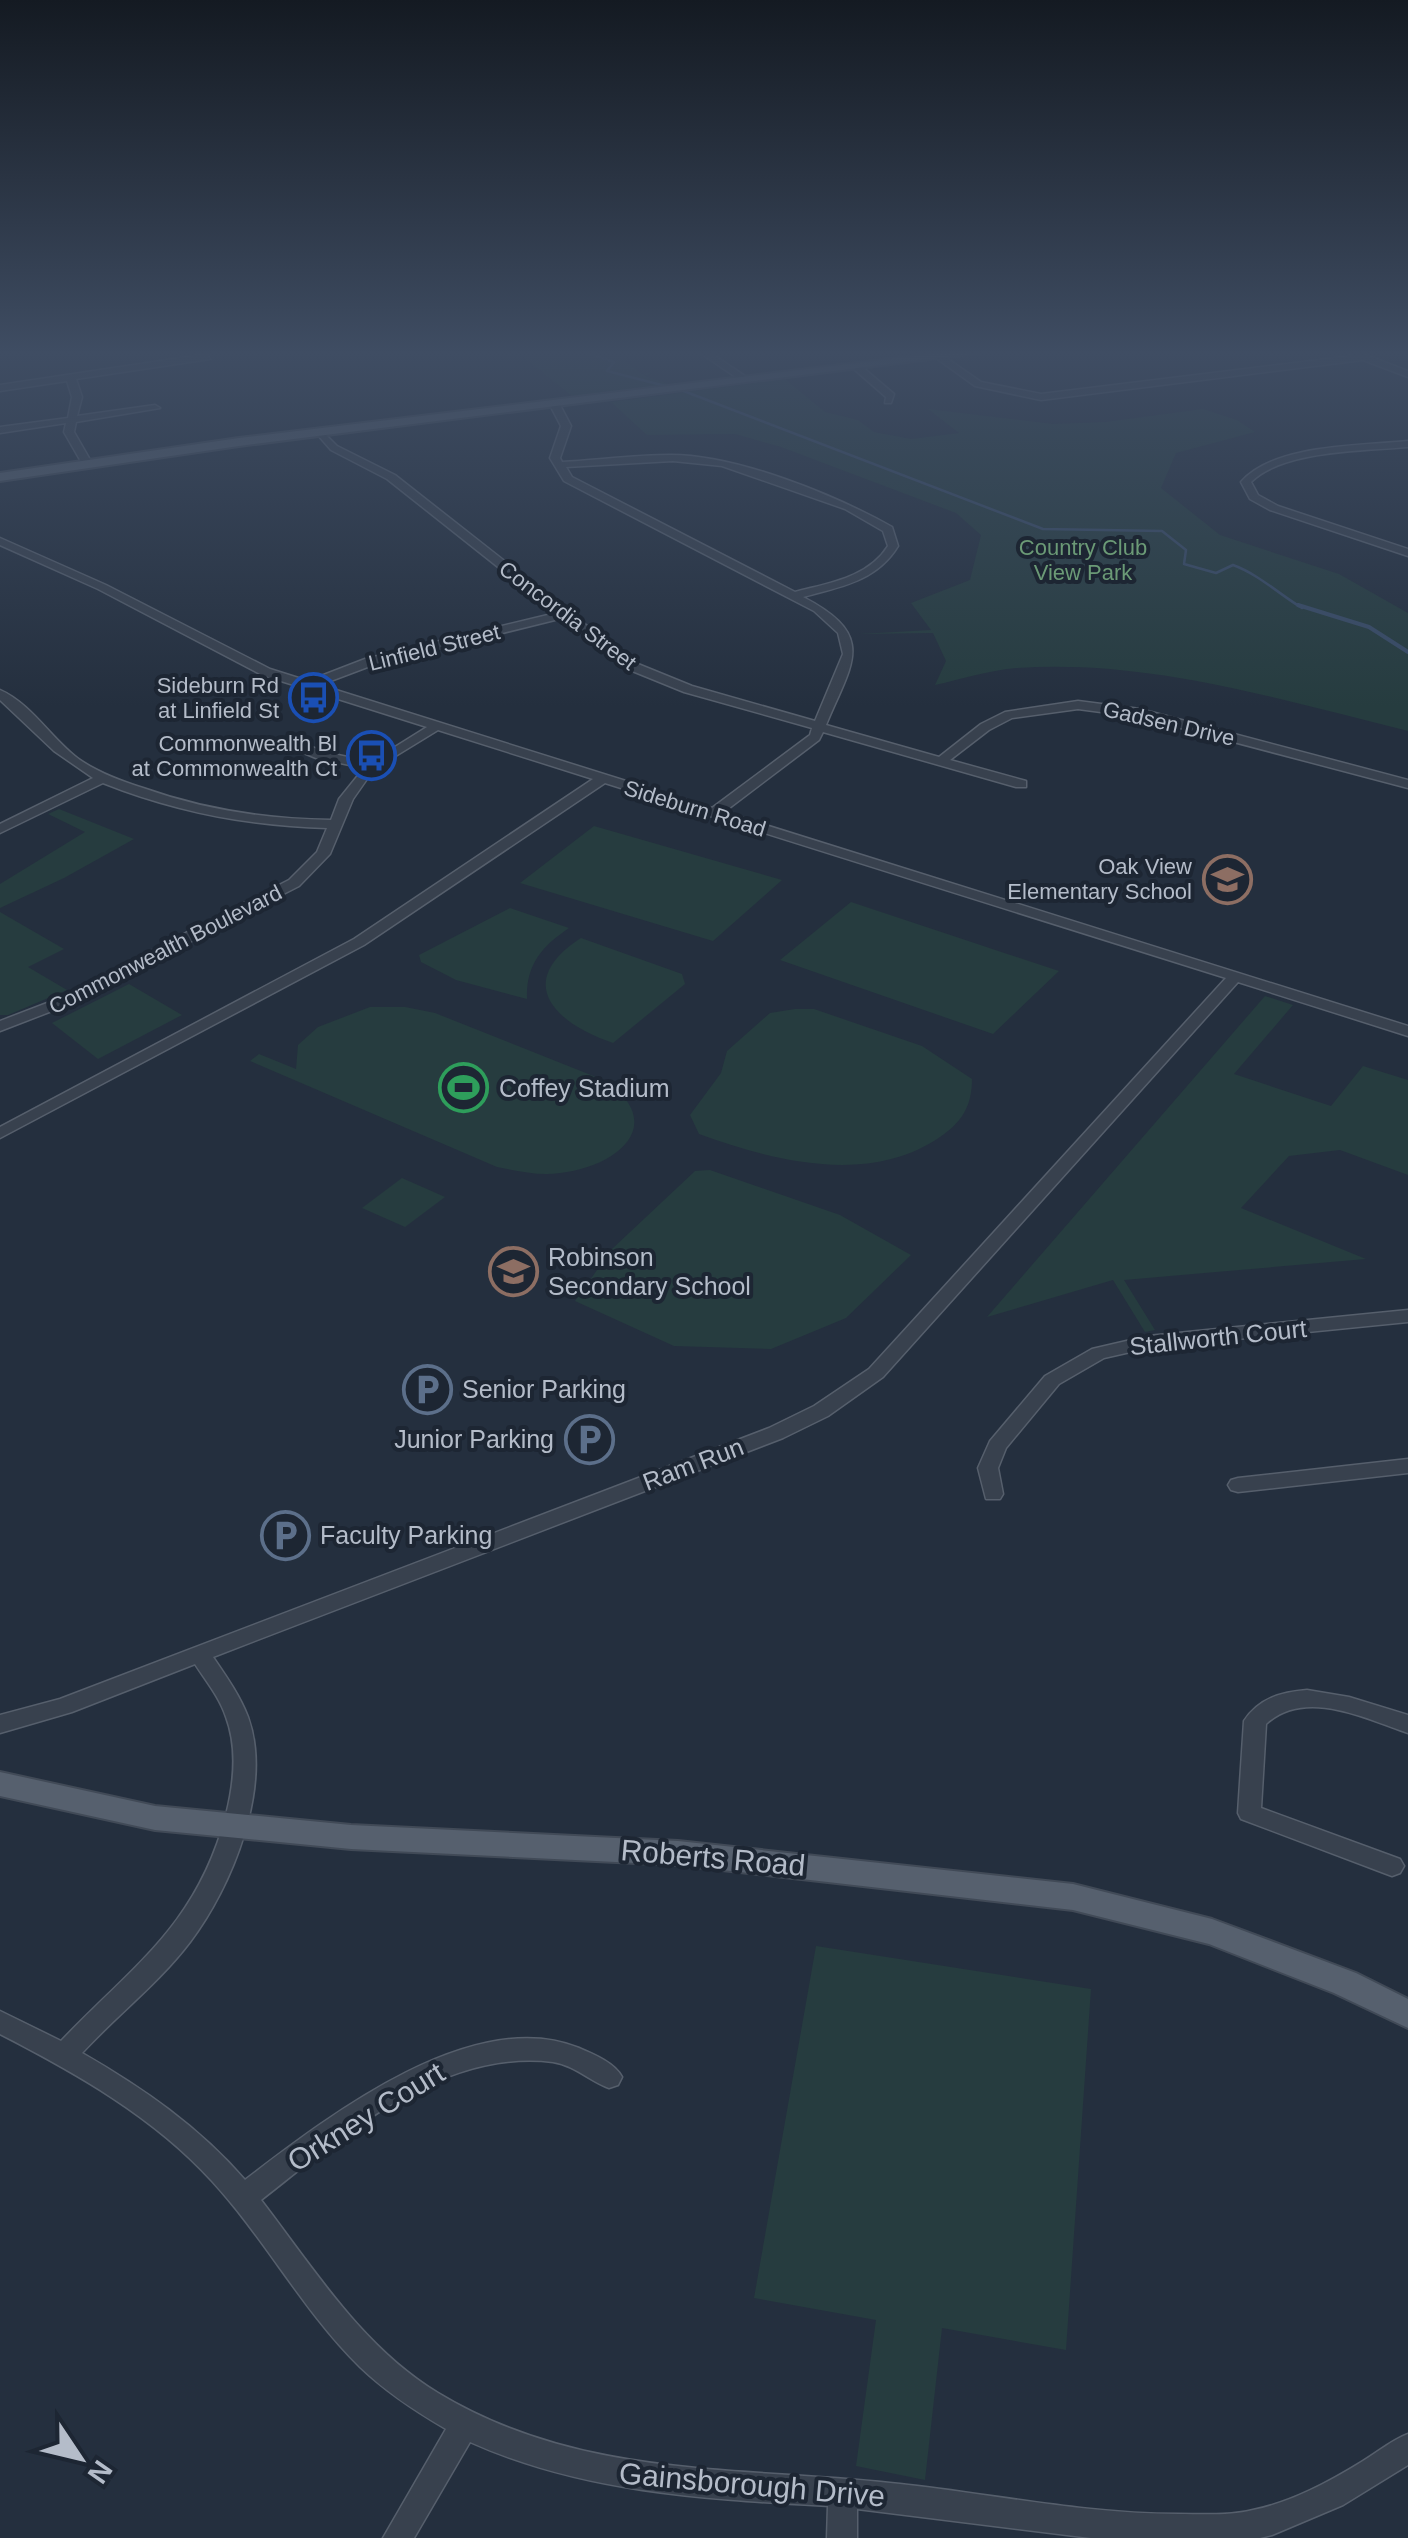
<svg xmlns="http://www.w3.org/2000/svg" width="1408" height="2538" font-family="Arial,sans-serif">
  <style>
    .green { fill: #263c3f }
    .lines { fill: none; stroke-linecap: round; stroke-linejoin: round }
    .stream-far1 { stroke: #394c67; stroke-width: 2.5 }
    .stream { stroke: #394c67; stroke-width: 4 }
    .minor-casing { stroke: #565f6c; stroke-width: 3 }
    .major-casing { stroke: #414a57; stroke-width: 4 }
    .minor { fill: #38414e; fill-rule: evenodd }
    .major { fill: #56606e; fill-rule: evenodd }
    .labels { text-anchor: middle; stroke-width: 8; stroke-linejoin: round; paint-order: stroke }
    .far-park-label { font-size: 22px; fill: #6b9a76; stroke: #1d2633 }
    .far-street-label { font-size: 22px; fill: #b4bcc9; stroke: #1d2633 }
    .far-poi-label { font-size: 22px; fill: #b4bcc9; stroke: #1d2633; text-anchor: end }
    .poi-label { font-size: 25px; fill: #b4bcc9; stroke: #1d2633; text-anchor: start }
    .street-label { font-size: 25px; fill: #b4bcc9; stroke: #1d2633 }
    .near-street-label { font-size: 30px; fill: #b4bcc9; stroke: #1d2633 }
  </style>
  <rect width="100%" height="100%" fill="#242f3e"/>
  <g class="green">
    <path d="M 515,350 L 610,350 L 642,374 L 651,373 L 645,376 L 680,388 L 578,401 Z"/>
    <path d="M 785,379 L 825,412 L 858,420 L 874,432 L 911,439 L 959,433 L 928,409 L 1053,424 L 1105,422 L 1203,409 L 1237,420 L 1255,432 L 1176,453 L 1161,488 L 1220,535 L 1339,574 L 1408,613 L 1408,731 C 1280,700 1151,659 1017,668 C 990,670 962,679 935,685 L 946,661 L 933,633 L 859,634 L 931,630 L 911,603 L 970,580 L 981,535 L 956,513 L 781,447 L 735,434 L 647,435 L 611,402 Z"/>
    <path d="M 59,809 L 134,839 L 64,878 L 0,908 L 0,884 L 85,832 L 48,814 Z"/>
    <path d="M 594,826 L 782,880 L 713,941 L 520,883 Z"/>
    <path d="M 851,902 L 1059,971 L 993,1034 L 780,960 Z"/>
    <path d="M 510,908 L 569,928 C 541,947 526,965 527,999 L 456,980 L 421,962 L 419,955 Z"/>
    <path d="M 0,912 L 64,949 L 28,967 L 67,990 L 8,1015 L 0,1015 Z"/>
    <path d="M 581,938 L 682,974 L 685,984 L 613,1043 C 554,1023 513,982 581,938 Z"/>
    <path d="M 129,984 L 182,1015 L 98,1059 L 52,1023 Z"/>
    <path d="M 1265,996 L 1293,1005 L 1234,1074 L 1331,1106 L 1363,1066 L 1408,1080 L 1408,1175 L 1340,1150 L 1289,1156 L 1241,1208 L 1366,1259 L 1124,1280 L 1155,1330 L 1145,1332 L 1113,1280 L 987,1317 Z"/>
    <path d="M 370,1007 L 405,1007 L 435,1013 L 606,1081 C 669,1126 615,1167 560,1173 C 539,1176 518,1171 497,1167 L 250,1061 L 259,1054 L 296,1069 L 298,1045 L 318,1027 Z"/>
    <path d="M 795,1009 L 814,1009 L 922,1046 L 972,1079 C 972,1106 962,1122 940,1137 C 869,1186 773,1161 699,1134 L 690,1115 L 721,1073 L 727,1051 L 770,1013 Z"/>
    <path d="M 710,1170 L 840,1215 L 911,1255 L 846,1318 L 771,1349 L 674,1346 L 575,1301 L 612,1249 L 695,1171 Z"/>
    <path d="M 402,1178 L 445,1197 L 405,1227 L 362,1208 Z"/>
    <path d="M 816,1946 L 1091,1989 L 1066,2350 L 942,2328 L 925,2480 L 856,2466 L 876,2320 L 754,2298 Z"/>
  </g>
  <g class="lines">
    <path class="stream-far1" d="M 579,350 L 614,362 L 607,371 L 681,390 L 1043,529 L 1162,531 L 1186,550 L 1184,564 L 1216,573 L 1233,565 C 1258,574 1279,594 1302,608"/>
    <path class="stream" d="M 1298,605 L 1369,627 L 1408,652"/>
    <defs>
      <g id="minor">
        <path d="M 696,350 L 706,350 L 751,380 L 743,382 Z"/>
        <path d="M 925,350 L 935,350 L 981,382 L 1041,394 L 1352,356 L 1349,353 L 1353,350 L 1408,371 L 1408,377 L 1363,360 L 1041,400 L 975,386 Z"/>
        <path d="M 207,354 L 210,359 L 76,379 L 82,397 L 77,416 L 155,405 L 160,408 L 76,422 L 74,432 L 93,465 L 92,467 L 83,465 L 64,432 L 66,423 L 0,433 L 0,427 L 68,418 L 72,397 L 67,381 L 0,391 L 0,385 Z"/>
        <path d="M 855,366 L 861,366 L 894,394 L 891,403 L 885,403 L 886,397 L 855,370 Z"/>
        <path d="M 555,402 L 560,405 L 571,426 L 560,458 L 562,462 C 598,460 635,455 671,455 C 737,455 835,495 892,527 L 898,546 C 877,581 840,587 803,597 C 878,636 852,662 826,725 L 939,757 L 981,724 L 1005,712 L 1078,701 L 1140,709 L 1408,780 L 1408,788 L 1139,717 L 1078,709 L 1012,718 L 989,730 L 950,760 L 1026,781 L 1026,787 L 1016,787 L 823,732 L 819,740 L 724,812 L 1408,1026 L 1408,1036 L 1238,982 L 883,1377 L 828,1416 L 783,1438 L 213,1657 C 226,1676 240,1696 248,1717 C 273,1786 232,1887 190,1942 C 159,1983 117,2015 82,2053 C 143,2088 199,2127 245,2180 C 325,2119 472,2004 579,2048 C 593,2054 615,2063 622,2077 L 618,2085 L 609,2088 C 590,2081 574,2065 553,2062 C 442,2048 343,2136 261,2200 C 314,2269 362,2347 438,2393 C 582,2480 740,2466 900,2484 C 993,2494 1084,2514 1178,2514 C 1202,2514 1229,2516 1253,2510 C 1292,2502 1329,2482 1363,2461 C 1378,2452 1392,2440 1408,2434 L 1408,2465 L 1343,2505 L 1272,2535 L 1260,2538 L 1091,2538 L 857,2509 L 857,2538 L 827,2538 L 828,2506 C 705,2499 584,2493 470,2442 L 414,2538 L 383,2538 L 446,2429 C 415,2411 386,2392 360,2367 C 303,2311 266,2240 212,2181 C 154,2117 76,2073 0,2034 L 0,2011 L 61,2041 C 134,1965 197,1925 226,1815 C 234,1783 238,1749 226,1717 C 220,1698 206,1681 195,1664 L 72,1712 L 0,1733 L 0,1715 L 60,1699 L 769,1428 L 814,1406 L 869,1369 L 1226,978 L 605,783 L 364,945 L 0,1138 L 0,1127 L 354,939 L 593,779 L 438,730 L 389,760 L 367,779 L 353,799 L 330,854 L 299,886 L 65,1006 L 0,1031 L 0,1021 L 55,1000 L 289,880 L 317,852 L 327,828 C 249,826 176,812 103,783 L 0,833 L 0,824 L 93,778 L 54,751 L 0,700 L 0,690 C 32,704 52,740 80,760 C 99,773 121,781 143,788 C 205,810 265,819 331,820 L 339,799 L 364,768 L 316,758 L 282,744 L 282,738 L 290,738 L 324,752 L 371,762 L 427,727 L 262,675 L 98,589 L 0,545 L 0,538 L 106,585 L 270,669 L 308,681 L 365,659 L 556,613 L 387,479 L 331,450 L 316,433 L 321,430 L 337,446 L 395,475 L 633,662 L 692,686 L 815,721 L 843,654 L 838,633 L 814,611 L 564,481 L 550,458 L 561,426 L 550,405 ZM 673,461 L 722,466 L 845,509 L 883,531 L 888,546 C 868,578 828,583 795,592 L 572,477 L 566,467 ZM 563,618 L 625,668 L 684,692 L 812,728 L 810,735 L 712,808 L 320,685 L 373,665 Z"/>
        <path d="M 1408,441 L 1408,447 C 1364,451 1283,450 1251,482 L 1258,495 L 1278,506 L 1408,549 L 1408,556 L 1270,510 L 1250,499 L 1241,482 C 1274,444 1360,446 1408,441 Z"/>
        <path d="M 1408,1310 L 1408,1322 L 1148,1348 L 1104,1358 L 1059,1384 L 1006,1448 L 998,1468 L 1003,1494 L 1000,1499 L 986,1499 L 978,1468 L 990,1441 L 1045,1376 L 1092,1349 L 1148,1336 Z"/>
        <path d="M 1408,1459 L 1408,1473 L 1238,1492 L 1231,1490 L 1228,1485 L 1231,1480 L 1238,1478 Z"/>
        <path d="M 1307,1690 L 1349,1697 L 1408,1715 L 1408,1733 C 1364,1718 1305,1688 1266,1724 L 1261,1808 L 1400,1859 L 1404,1866 L 1400,1873 L 1392,1876 L 1384,1873 L 1241,1819 L 1238,1813 L 1244,1721 C 1259,1698 1282,1692 1307,1690 Z"/>
      </g>
      <g id="major">
        <path d="M 965,350 L 1001,350 L 239,446 L 0,481 L 0,473 L 239,438 Z"/>
        <path d="M 0,1772 L 155,1806 L 351,1825 L 678,1841 L 1073,1884 L 1212,1919 L 1356,1973 L 1408,1999 L 1408,2028 L 1334,1993 L 1209,1944 L 1073,1910 L 678,1865 L 351,1849 L 155,1830 L 0,1796 Z"/>
      </g>
    </defs>
    <use href="#minor" class="minor-casing"/>
    <use href="#major" class="major-casing"/>
    <use href="#minor" class="minor"/>
    <use href="#major" class="major"/>
  </g>
  <linearGradient id="sky" x2="0" y2="1"><stop stop-color="#141a22"/><stop offset="0.5" stop-color="#3f4d63"/><stop offset="1" stop-color="#3f4d63" stop-opacity="0"/></linearGradient>
  <rect width="1408" height="706" fill="url(#sky)"/>
  <defs>
    <symbol id="bus-ring" viewBox="-11 -11 22 22"><circle r="9.5" fill="#1d2633" stroke="#1a4fb4" stroke-width="1.5"/><path d="M-5-6H5V4H4V6H2V4H-2V6H-4V4H-5ZM-3.5-4V0h7V-4ZM-3.5 1.2v1.5H-2V1.2ZM2 1.2v1.5H3.5V1.2Z" fill="#1a4fb4"/></symbol>
    <symbol id="school-ring" viewBox="-11 -11 22 22"><circle r="9.5" fill="#1d2633" stroke="#8d6e63" stroke-width="1.5"/><path d="M0-5L7-2L0 1L-7-2ZM-4 1L0 2.5L4 1V4Q0 6-4 4Z" fill="#8d6e63"/></symbol>
    <symbol id="stadium-ring" viewBox="-11 -11 22 22"><circle r="9.5" fill="#1d2633" stroke="#2e9e5b" stroke-width="1.5"/><path d="M0-5a6.5 5 0 1 0 0 10a6.5 5 0 1 0 0-10ZM-3.5-1.8h7v3.6h-7Z" fill="#2e9e5b"/></symbol>
    <symbol id="parking-ring" viewBox="-11 -11 22 22"><circle r="9.5" fill="#1d2633" stroke="#5c6f8a" stroke-width="1.5"/><path d="M-3.5-5.5H1a3.5 3.5 0 0 1 0 7H-1V5.5H-3.5ZM-1-3.4V-.6H.8a1.4 1.4 0 0 0 0-2.8Z" fill="#5c6f8a"/></symbol>
  </defs>
  <g fill-rule="evenodd">
    <use href="#bus-ring" x="286" y="670" width="55" height="55"/>
    <use href="#bus-ring" x="344" y="728" width="55" height="55"/>
    <use href="#school-ring" x="1200" y="852" width="55" height="55"/>
    <use href="#stadium-ring" x="436" y="1060" width="55" height="55"/>
    <use href="#school-ring" x="486" y="1244" width="55" height="55"/>
    <use href="#parking-ring" x="400" y="1362" width="55" height="55"/>
    <use href="#parking-ring" x="562" y="1412" width="55" height="55"/>
    <use href="#parking-ring" x="258" y="1508" width="55" height="55"/>
  </g>
  <g class="labels">
    <g class="far-park-label">
      <text x="1083" y="555">Country Club<tspan x="1083" dy="25">View Park</tspan></text>
    </g>
    <g class="far-street-label">
      <text transform="translate(568 615) rotate(37)" y="8">Concordia Street</text>
      <text transform="translate(434 647) rotate(-14)" y="8">Linfield Street</text>
      <text transform="translate(1169 723) rotate(13)" y="8">Gadsen Drive</text>
      <text transform="translate(695 808) rotate(17)" y="8">Sideburn Road</text>
      <text transform="translate(165 949) rotate(-27)" y="8">Commonwealth Boulevard</text>
    </g>
    <g class="far-poi-label">
      <text x="279" y="693">Sideburn Rd<tspan x="279" dy="25">at Linfield St</tspan></text>
      <text x="337" y="751">Commonwealth Bl<tspan x="337" dy="25">at Commonwealth Ct</tspan></text>
      <text x="1192" y="874">Oak View<tspan x="1192" dy="25">Elementary School</tspan></text>
    </g>
    <g class="poi-label">
      <text x="499" y="1097">Coffey Stadium</text>
      <text x="548" y="1266">Robinson<tspan x="548" dy="29">Secondary School</tspan></text>
      <text x="462" y="1398">Senior Parking</text>
      <text x="554" y="1448" text-anchor="end">Junior Parking</text>
      <text x="320" y="1544">Faculty Parking</text>
    </g>
    <g class="street-label">
      <text transform="translate(1218 1337) rotate(-6)" y="9">Stallworth Court</text>
      <text transform="translate(693 1464) rotate(-21)" y="9">Ram Run</text>
    </g>
    <g class="near-street-label">
      <text transform="translate(713 1858) rotate(5)" y="10">Roberts Road</text>
      <text transform="translate(366 2117) rotate(-32)" y="10">Orkney Court</text>
      <text transform="translate(752 2485) rotate(5)" y="10">Gainsborough Drive</text>
    </g>
  </g>
  <g transform="translate(80 2458) rotate(125)" stroke="#1d2633" stroke-width="8" paint-order="stroke">
  <path d="M0-8L18 38L0 25L-18 38Z" fill="#b4bcc9"/>
  <text y="-15" font-size="28" font-weight="bold" text-anchor="middle" fill="#b4bcc9">N</text>
  </g>
</svg>
